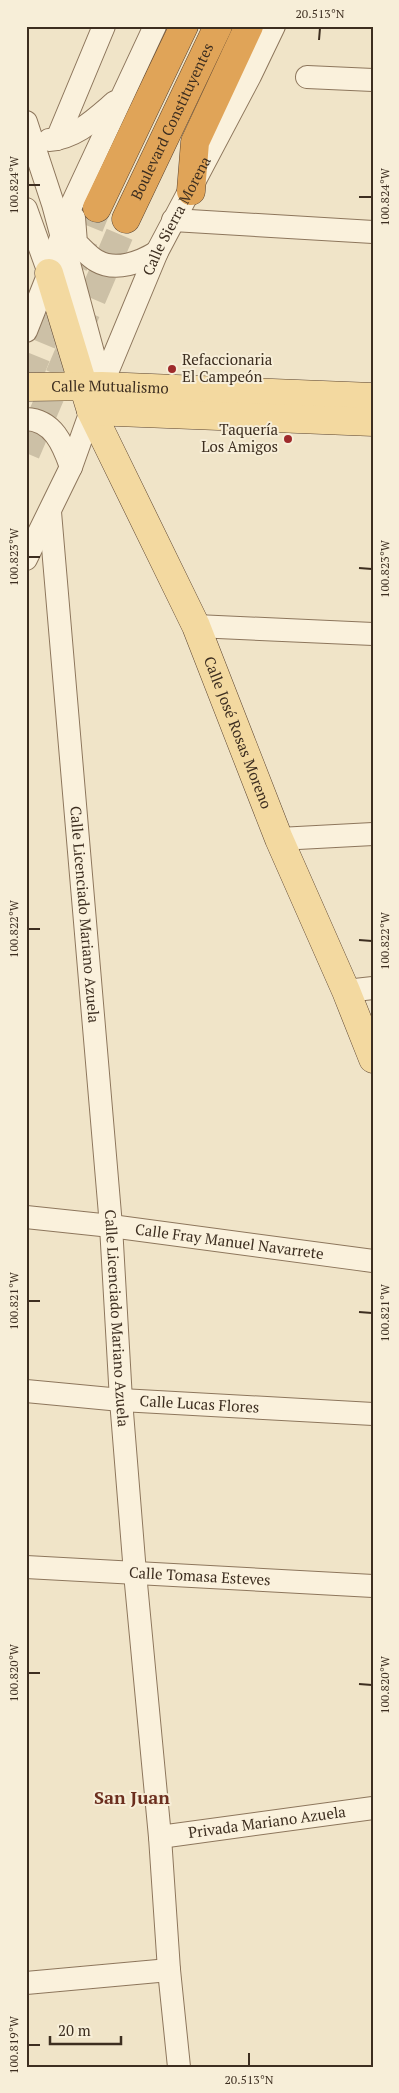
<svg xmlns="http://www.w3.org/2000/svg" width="399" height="2093" font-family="'PT Serif',serif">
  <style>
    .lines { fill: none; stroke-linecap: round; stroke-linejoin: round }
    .highway-tunnel { stroke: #ccc0a6; stroke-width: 28; stroke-dasharray: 28 14; stroke-linecap: butt }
    .minor-casing { stroke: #8d765c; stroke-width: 24 }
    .major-casing { stroke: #5b4430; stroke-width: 29 }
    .highway-casing { stroke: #5b4430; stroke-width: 29 }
    .minor { stroke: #faf1dc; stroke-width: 22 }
    .major { stroke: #f3d9a0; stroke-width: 28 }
    .highway { stroke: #e0a458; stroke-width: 28 }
    .ticks { fill: none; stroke: #3d2e20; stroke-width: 2 }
    .poi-dot { fill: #9e2a2b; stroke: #f7eed8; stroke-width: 2 }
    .labels { text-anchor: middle; stroke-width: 4; stroke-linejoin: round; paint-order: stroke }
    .street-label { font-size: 15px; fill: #3d2e20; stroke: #f7eed8 }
    .poi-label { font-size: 15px; fill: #3d2e20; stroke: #f7eed8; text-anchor: start }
    .quarter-label { font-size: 18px; font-weight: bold; fill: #6b2e1e; stroke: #f7eed8 }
    .neatline { fill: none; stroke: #3d2e20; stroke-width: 2 }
    .ticks-label { font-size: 12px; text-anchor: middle; fill: #3d2e20 }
  </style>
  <rect width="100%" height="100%" fill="#f0e4c8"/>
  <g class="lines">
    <g class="highway-tunnel">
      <path d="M 26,382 L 97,208"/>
      <path d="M 26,453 L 126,219"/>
    </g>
    <defs>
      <g id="minor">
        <path d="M 307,77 L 373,80"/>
        <path d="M 26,122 L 53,204 L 102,386"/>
        <path d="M 57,139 L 104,26"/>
        <path d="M 49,140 C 76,138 95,119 115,102"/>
        <path d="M 26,209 L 49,273"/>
        <path d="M 74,218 L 76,243 C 82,248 89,257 97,261 C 116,272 141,262 157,252"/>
        <path d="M 173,220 L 373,232"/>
        <path d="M 26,331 L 49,273 L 72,204 L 155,26"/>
        <path d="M 26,419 C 53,420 63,444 71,467"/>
        <path id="s1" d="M 50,512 L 111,1226 L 121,1400 L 135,1573 L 160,1837 L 169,1970 L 179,2067"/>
        <path id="s2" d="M 26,559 L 71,467 L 91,411 L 157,252 L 250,76 L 274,26"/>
        <path d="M 196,626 L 373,634"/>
        <path d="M 279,839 L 373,834"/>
        <path d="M 346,991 L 373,988"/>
        <path id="s3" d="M 26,1217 L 111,1226 L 373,1261"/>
        <path id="s4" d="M 26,1391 L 121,1400 L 373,1414"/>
        <path id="s5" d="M 26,1567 L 373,1586"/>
        <path id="s6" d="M 160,1837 L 373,1808"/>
        <path d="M 26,1983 L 169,1970"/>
      </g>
      <g id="major">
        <path id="s7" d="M 49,273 L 91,411 L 196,626 L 279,839 L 346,991 L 373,1059"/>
        <path id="s8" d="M 26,387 L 102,386 L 373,397"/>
        <path d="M 91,411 L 373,422"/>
      </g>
      <g id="highway">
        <path d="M 191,191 L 195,142 L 249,26"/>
        <path d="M 97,208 L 184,26"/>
        <path id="s9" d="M 126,219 L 218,26"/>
      </g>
    </defs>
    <use href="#minor" class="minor-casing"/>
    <use href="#major" class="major-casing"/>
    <use href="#highway" class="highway-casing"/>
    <use href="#minor" class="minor"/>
    <use href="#major" class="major"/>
    <use href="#highway" class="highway"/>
  </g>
  <path class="ticks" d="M 319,40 L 320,28M 28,185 L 40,185M 359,197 L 372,197M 28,557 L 40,557M 359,568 L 372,569M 28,929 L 40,929M 359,940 L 372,941M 28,1301 L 40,1301M 359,1312 L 372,1313M 28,1673 L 40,1673M 359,1684 L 372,1685M 28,2045 L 40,2045M 249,2066 L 249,2053"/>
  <g class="poi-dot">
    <circle cx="172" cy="369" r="5"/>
    <circle cx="288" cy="439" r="5"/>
  </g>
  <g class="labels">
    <g class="street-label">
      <text dy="5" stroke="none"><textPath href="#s9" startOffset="108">Boulevard Constituyentes</textPath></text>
      <text dy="5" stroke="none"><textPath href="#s2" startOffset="375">Calle Sierra Morena</textPath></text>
      <text dy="5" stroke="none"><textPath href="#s8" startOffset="84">Calle Mutualismo</textPath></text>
      <text dy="5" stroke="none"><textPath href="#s7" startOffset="498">Calle José Rosas Moreno</textPath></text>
      <text dy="5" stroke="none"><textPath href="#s1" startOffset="404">Calle Licenciado Mariano Azuela</textPath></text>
      <text dy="5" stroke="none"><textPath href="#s3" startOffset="205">Calle Fray Manuel Navarrete</textPath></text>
      <text dy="5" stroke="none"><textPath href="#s1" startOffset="809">Calle Licenciado Mariano Azuela</textPath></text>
      <text dy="5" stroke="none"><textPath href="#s4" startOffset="174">Calle Lucas Flores</textPath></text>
      <text dy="5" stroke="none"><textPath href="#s5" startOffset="174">Calle Tomasa Esteves</textPath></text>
      <text dy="5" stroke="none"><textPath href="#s6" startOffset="108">Privada Mariano Azuela</textPath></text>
    </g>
    <g class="poi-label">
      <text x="182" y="365">Refaccionaria<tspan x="182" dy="17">El Campeón</tspan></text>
      <text x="278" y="435" text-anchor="end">Taquería<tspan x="278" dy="17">Los Amigos</tspan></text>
    </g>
    <g class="quarter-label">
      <text x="132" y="1804">San Juan</text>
    </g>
  </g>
  <rect width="399" height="2093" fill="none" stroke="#f7eed8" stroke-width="55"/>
  <path d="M50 2036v8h71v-8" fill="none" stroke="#3d2e20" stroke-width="2.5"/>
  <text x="58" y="2036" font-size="15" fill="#3d2e20" stroke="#f7eed8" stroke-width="4" paint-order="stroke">20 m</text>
  <rect x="28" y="28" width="344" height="2038" class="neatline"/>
  <g class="ticks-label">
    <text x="320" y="18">20.513°N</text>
    <text transform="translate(14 185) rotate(-90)" y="4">100.824°W</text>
    <text transform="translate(385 197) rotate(-90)" y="4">100.824°W</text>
    <text transform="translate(14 557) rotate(-90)" y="4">100.823°W</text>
    <text transform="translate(385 569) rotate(-90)" y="4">100.823°W</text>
    <text transform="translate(14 929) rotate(-90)" y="4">100.822°W</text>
    <text transform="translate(385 941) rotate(-90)" y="4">100.822°W</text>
    <text transform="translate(14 1301) rotate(-90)" y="4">100.821°W</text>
    <text transform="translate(385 1313) rotate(-90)" y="4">100.821°W</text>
    <text transform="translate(14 1673) rotate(-90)" y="4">100.820°W</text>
    <text transform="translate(385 1685) rotate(-90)" y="4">100.820°W</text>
    <text transform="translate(14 2045) rotate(-90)" y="4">100.819°W</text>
    <text x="249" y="2084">20.513°N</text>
  </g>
</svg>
